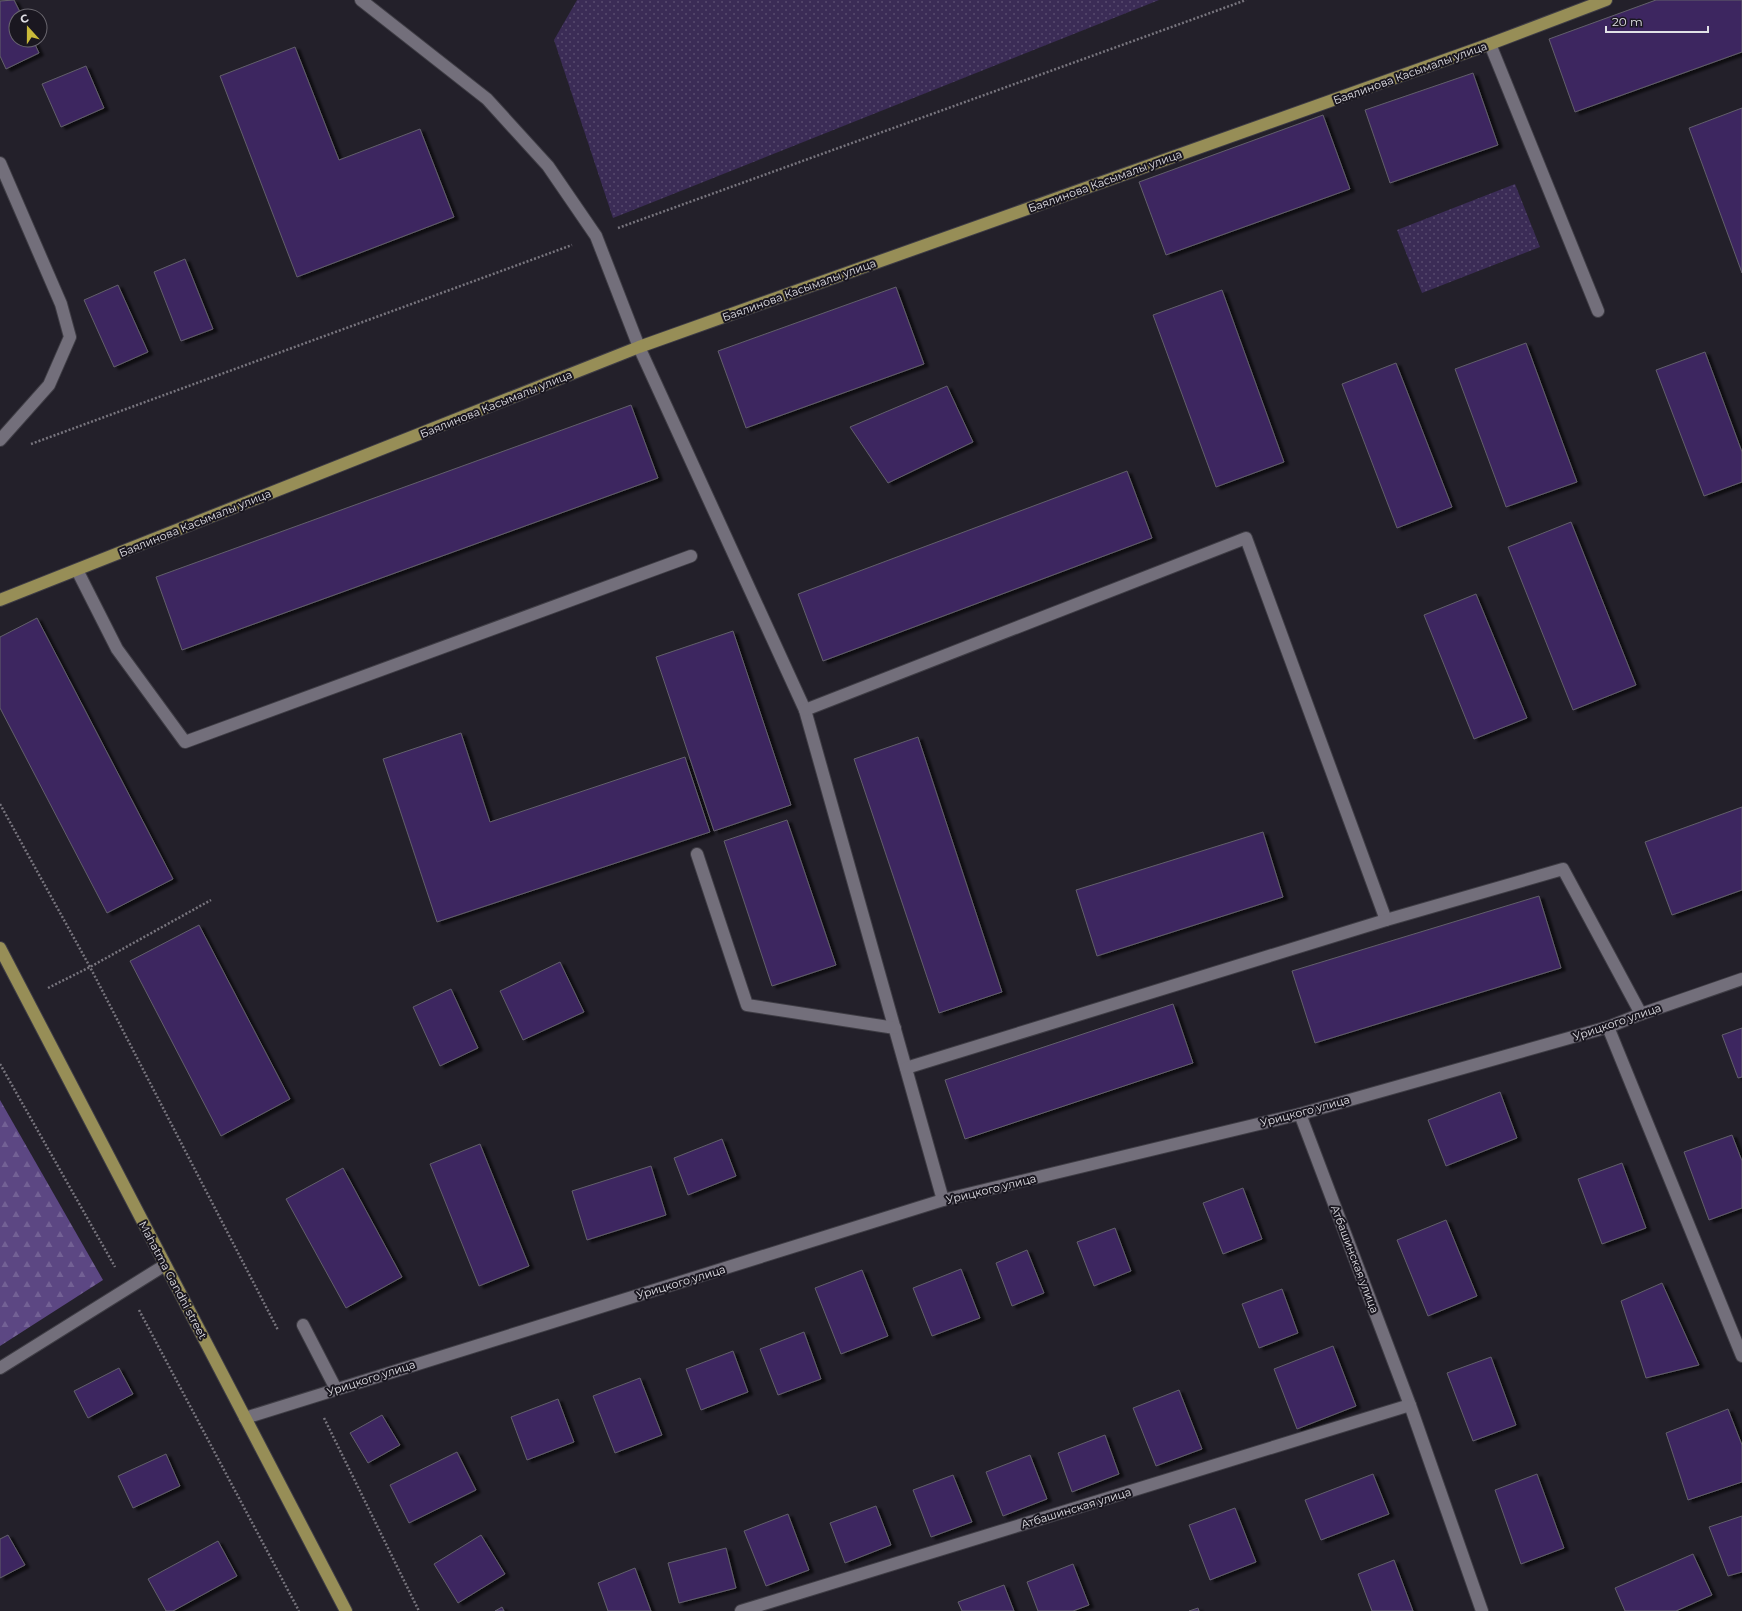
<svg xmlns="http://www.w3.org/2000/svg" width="1742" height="1611" font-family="Montserrat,sans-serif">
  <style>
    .grass { fill: url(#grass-dots) }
    .forest { fill: url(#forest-firs) }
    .building { fill: #3e2861; stroke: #625f6a; filter: url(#shadow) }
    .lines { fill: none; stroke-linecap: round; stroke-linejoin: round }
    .minor-casing { stroke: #3f3d45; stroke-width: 14 }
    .major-casing { stroke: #3f3d45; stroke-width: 14 }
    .path { stroke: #78757e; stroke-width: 2.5; stroke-dasharray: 2 2; stroke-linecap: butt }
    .minor { stroke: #736f7b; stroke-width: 12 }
    .major { stroke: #978e57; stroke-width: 12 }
    .labels { text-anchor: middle; stroke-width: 4; stroke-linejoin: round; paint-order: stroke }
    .street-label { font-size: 11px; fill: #e1e0e6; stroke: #1a1720 }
  </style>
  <defs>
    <pattern id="grass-dots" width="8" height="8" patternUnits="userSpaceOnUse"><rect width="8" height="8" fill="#3b2c56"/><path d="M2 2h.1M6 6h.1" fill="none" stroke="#574a6e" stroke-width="1.8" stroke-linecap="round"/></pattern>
    <pattern id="forest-firs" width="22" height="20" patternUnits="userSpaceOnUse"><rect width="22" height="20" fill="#5c4783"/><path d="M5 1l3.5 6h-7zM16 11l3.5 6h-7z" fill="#736195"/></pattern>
    <filter id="shadow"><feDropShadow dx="4.5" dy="2.5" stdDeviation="1" flood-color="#0009"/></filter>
  </defs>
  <rect width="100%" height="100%" fill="#23202a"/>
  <g class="grass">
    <path d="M 577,0 L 1159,0 L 613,218 L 554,40 Z"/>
    <path d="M 1515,184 L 1540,247 L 1422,293 L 1397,230 Z"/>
  </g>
  <path class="forest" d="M 0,1100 L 103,1280 L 0,1346 Z"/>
  <g class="building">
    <path d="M 14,0 L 22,16 L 16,16 L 16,40 L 33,40 L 39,53 L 6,69 L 0,56 L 0,1 Z"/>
    <path d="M 1656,0 L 1742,0 L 1742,52 L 1575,112 L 1549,39 Z"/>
    <path d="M 295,47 L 339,160 L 420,129 L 454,217 L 297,277 L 220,76 Z"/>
    <path d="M 86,66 L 104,108 L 61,127 L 42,84 Z"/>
    <path d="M 1473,73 L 1498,145 L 1390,183 L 1365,110 Z"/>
    <path d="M 1742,108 L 1742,273 L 1689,128 Z"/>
    <path d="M 1323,115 L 1350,189 L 1166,255 L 1139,182 Z"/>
    <path d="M 185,259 L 213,329 L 181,341 L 154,272 Z"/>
    <path d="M 118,285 L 148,352 L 114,367 L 84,300 Z"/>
    <path d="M 896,287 L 924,364 L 746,428 L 718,351 Z"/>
    <path d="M 1222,290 L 1284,462 L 1216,487 L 1153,315 Z"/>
    <path d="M 1526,343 L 1577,482 L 1506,507 L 1455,369 Z"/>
    <path d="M 1705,352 L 1742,452 L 1742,482 L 1704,496 L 1656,370 Z"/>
    <path d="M 1396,363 L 1452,507 L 1397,528 L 1342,384 Z"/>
    <path d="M 947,386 L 973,442 L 888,483 L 850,427 Z"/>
    <path d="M 631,405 L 658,478 L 182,650 L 156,577 Z"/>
    <path d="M 1127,471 L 1152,538 L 823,661 L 798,594 Z"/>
    <path d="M 1571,522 L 1636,685 L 1573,710 L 1508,547 Z"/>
    <path d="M 1476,594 L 1527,718 L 1474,739 L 1424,615 Z"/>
    <path d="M 37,618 L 173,879 L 107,913 L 0,708 L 0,637 Z"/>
    <path d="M 733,631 L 791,805 L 714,831 L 656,657 Z"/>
    <path d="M 461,733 L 490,822 L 685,757 L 710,832 L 437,922 L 383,759 Z"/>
    <path d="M 918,737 L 1002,992 L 939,1013 L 854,759 Z"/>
    <path d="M 1742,807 L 1742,890 L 1672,915 L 1645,842 Z"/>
    <path d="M 787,820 L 836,965 L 772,986 L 724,841 Z"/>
    <path d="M 1263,832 L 1283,897 L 1097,956 L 1076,890 Z"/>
    <path d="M 1539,896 L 1561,968 L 1315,1043 L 1292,971 Z"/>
    <path d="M 199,925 L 290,1099 L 221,1136 L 130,961 Z"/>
    <path d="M 560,962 L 584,1012 L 523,1040 L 500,991 Z"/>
    <path d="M 451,989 L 478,1048 L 440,1066 L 413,1007 Z"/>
    <path d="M 1173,1004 L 1193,1063 L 965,1139 L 945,1080 Z"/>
    <path d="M 1742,1028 L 1742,1077 L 1738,1078 L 1722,1035 Z"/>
    <path d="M 1500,1092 L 1517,1138 L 1446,1166 L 1428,1120 Z"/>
    <path d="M 1732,1135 L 1742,1161 L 1742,1208 L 1709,1220 L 1684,1152 Z"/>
    <path d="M 722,1139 L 736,1176 L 688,1195 L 674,1158 Z"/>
    <path d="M 480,1144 L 529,1266 L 479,1286 L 430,1164 Z"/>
    <path d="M 1622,1163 L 1646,1228 L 1602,1244 L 1578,1179 Z"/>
    <path d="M 651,1166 L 666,1215 L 587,1240 L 572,1191 Z"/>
    <path d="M 343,1168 L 402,1277 L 346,1308 L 286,1199 Z"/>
    <path d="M 1243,1188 L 1262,1239 L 1223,1254 L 1203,1203 Z"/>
    <path d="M 1446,1220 L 1477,1296 L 1428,1316 L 1397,1240 Z"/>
    <path d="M 1115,1228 L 1131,1271 L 1094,1286 L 1077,1242 Z"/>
    <path d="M 1027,1250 L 1044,1293 L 1012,1306 L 996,1263 Z"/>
    <path d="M 961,1269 L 980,1318 L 932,1336 L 913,1288 Z"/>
    <path d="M 862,1270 L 888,1336 L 841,1354 L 815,1288 Z"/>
    <path d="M 1662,1283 L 1699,1365 L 1646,1378 L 1621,1301 Z"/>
    <path d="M 1282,1289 L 1298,1333 L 1259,1348 L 1242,1304 Z"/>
    <path d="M 804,1332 L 821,1379 L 778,1395 L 760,1349 Z"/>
    <path d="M 1333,1346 L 1356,1406 L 1297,1429 L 1274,1369 Z"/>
    <path d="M 733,1351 L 748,1392 L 701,1410 L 686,1369 Z"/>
    <path d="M 1491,1357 L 1516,1425 L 1473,1441 L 1447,1373 Z"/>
    <path d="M 119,1368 L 133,1394 L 88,1418 L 74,1391 Z"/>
    <path d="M 640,1378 L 662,1435 L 615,1453 L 593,1396 Z"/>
    <path d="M 1179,1390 L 1202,1449 L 1156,1466 L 1133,1408 Z"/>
    <path d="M 558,1399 L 574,1442 L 527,1460 L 511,1417 Z"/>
    <path d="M 1728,1409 L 1742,1445 L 1742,1482 L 1688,1500 L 1666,1433 Z"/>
    <path d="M 382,1415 L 400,1445 L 368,1463 L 350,1433 Z"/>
    <path d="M 1105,1435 L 1119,1474 L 1072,1492 L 1058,1453 Z"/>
    <path d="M 457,1452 L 476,1490 L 409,1523 L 390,1485 Z"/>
    <path d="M 166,1454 L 180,1486 L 133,1508 L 118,1476 Z"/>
    <path d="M 1030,1455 L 1047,1499 L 1003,1516 L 986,1472 Z"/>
    <path d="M 1373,1474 L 1389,1514 L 1321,1540 L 1305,1500 Z"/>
    <path d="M 1537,1474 L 1564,1548 L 1521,1564 L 1495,1490 Z"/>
    <path d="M 953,1475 L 972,1522 L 931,1537 L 913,1490 Z"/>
    <path d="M 876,1506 L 891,1545 L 845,1563 L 830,1523 Z"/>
    <path d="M 1235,1508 L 1256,1562 L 1210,1580 L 1189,1525 Z"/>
    <path d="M 788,1514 L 809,1570 L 766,1586 L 744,1531 Z"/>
    <path d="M 1742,1516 L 1742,1572 L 1728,1576 L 1709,1527 Z"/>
    <path d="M 8,1535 L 25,1565 L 0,1578 L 0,1539 Z"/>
    <path d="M 481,1535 L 505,1574 L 458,1603 L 434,1564 Z"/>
    <path d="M 218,1541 L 237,1576 L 173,1611 L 166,1611 L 148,1579 Z"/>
    <path d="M 726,1548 L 736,1588 L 679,1603 L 668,1563 Z"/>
    <path d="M 1693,1554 L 1712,1595 L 1676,1611 L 1625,1611 L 1615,1588 Z"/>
    <path d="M 1394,1560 L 1413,1611 L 1372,1611 L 1358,1574 Z"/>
    <path d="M 1073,1564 L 1089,1605 L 1073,1611 L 1038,1611 L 1027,1582 Z"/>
    <path d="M 635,1568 L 651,1611 L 608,1611 L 598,1583 Z"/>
    <path d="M 1004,1585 L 1014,1611 L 962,1611 L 958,1602 Z"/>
    <path d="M 502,1607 L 504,1611 L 495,1611 Z"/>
    <path d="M 1198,1608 L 1199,1611 L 1189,1611 Z"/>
  </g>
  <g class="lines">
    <defs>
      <g id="minor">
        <path d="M 361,0 L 487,99 L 548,166 L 596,236 L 639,347 L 805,710 L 943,1200"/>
        <path d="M 1490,44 L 1598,311"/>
        <path d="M 0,163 L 61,304 L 70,337 L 49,385 L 0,440"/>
        <path d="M 77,570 L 117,649 L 185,742 L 691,556"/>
        <path d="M 805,710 L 1246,538 L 1386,920 L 1563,869 L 1641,1014"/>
        <path d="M 697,854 L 747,1005 L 895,1028"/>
        <path d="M 1608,1027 L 1742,1356"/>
        <path d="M 906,1068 L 1386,920"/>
        <path d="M 1300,1114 L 1410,1405 L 1482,1611"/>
        <path d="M 303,1325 L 336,1389"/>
        <path d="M 0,1368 L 165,1265"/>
        <path d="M 245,1418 L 943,1200 L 1300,1114 L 1608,1027 L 1641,1014 L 1742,979"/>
        <path d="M 741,1611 L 1410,1405"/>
      </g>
      <g id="major">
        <path d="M 0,600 L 639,347 L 1490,44 L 1606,0"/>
        <path d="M 0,948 L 346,1611"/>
      </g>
    </defs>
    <use href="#minor" class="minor-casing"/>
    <use href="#major" class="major-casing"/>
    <g class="path">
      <path d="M 618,228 L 1246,0"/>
      <path d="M 31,444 L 572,245"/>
      <path d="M 0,804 L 90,967 L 278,1330"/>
      <path d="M 48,988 L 90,967 L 211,900"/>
      <path d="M 0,1064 L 115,1267"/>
      <path d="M 139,1310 L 299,1611"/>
      <path d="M 324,1418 L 419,1611"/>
    </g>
    <use href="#minor" class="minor"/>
    <use href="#major" class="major"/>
  </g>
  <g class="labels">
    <g class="street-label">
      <text transform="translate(1410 73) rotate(-20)" y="4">Баялинова Касымалы улица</text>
      <text transform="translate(1105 181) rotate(-20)" y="4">Баялинова Касымалы улица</text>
      <text transform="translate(799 290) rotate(-20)" y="4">Баялинова Касымалы улица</text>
      <text transform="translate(496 404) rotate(-22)" y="4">Баялинова Касымалы улица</text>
      <text transform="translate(195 523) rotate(-22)" y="4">Баялинова Касымалы улица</text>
      <text transform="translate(1617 1022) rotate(-19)" y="4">Урицкого улица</text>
      <text transform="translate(1305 1111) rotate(-15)" y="4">Урицкого улица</text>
      <text transform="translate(991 1189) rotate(-14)" y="4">Урицкого улица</text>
      <text transform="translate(1355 1259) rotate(69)" y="4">Атбашинская улица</text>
      <text transform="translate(173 1280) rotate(62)" y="4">Mahatma Gandhi street</text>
      <text transform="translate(681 1282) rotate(-17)" y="4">Урицкого улица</text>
      <text transform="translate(371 1378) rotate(-18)" y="4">Урицкого улица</text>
      <text transform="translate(1076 1508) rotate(-17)" y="4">Атбашинская улица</text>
    </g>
  </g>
  <g transform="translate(28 28) rotate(339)"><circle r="19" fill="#1a1720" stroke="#6a676f"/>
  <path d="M0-3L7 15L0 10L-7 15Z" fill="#caba3a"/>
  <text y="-6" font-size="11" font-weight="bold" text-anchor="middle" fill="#e1e0e6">С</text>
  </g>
  <path d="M1606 26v6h102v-6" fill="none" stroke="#e1e0e6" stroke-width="2"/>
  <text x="1612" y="26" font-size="12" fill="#e1e0e6" stroke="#1a1720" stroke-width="3" paint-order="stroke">20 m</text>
</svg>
